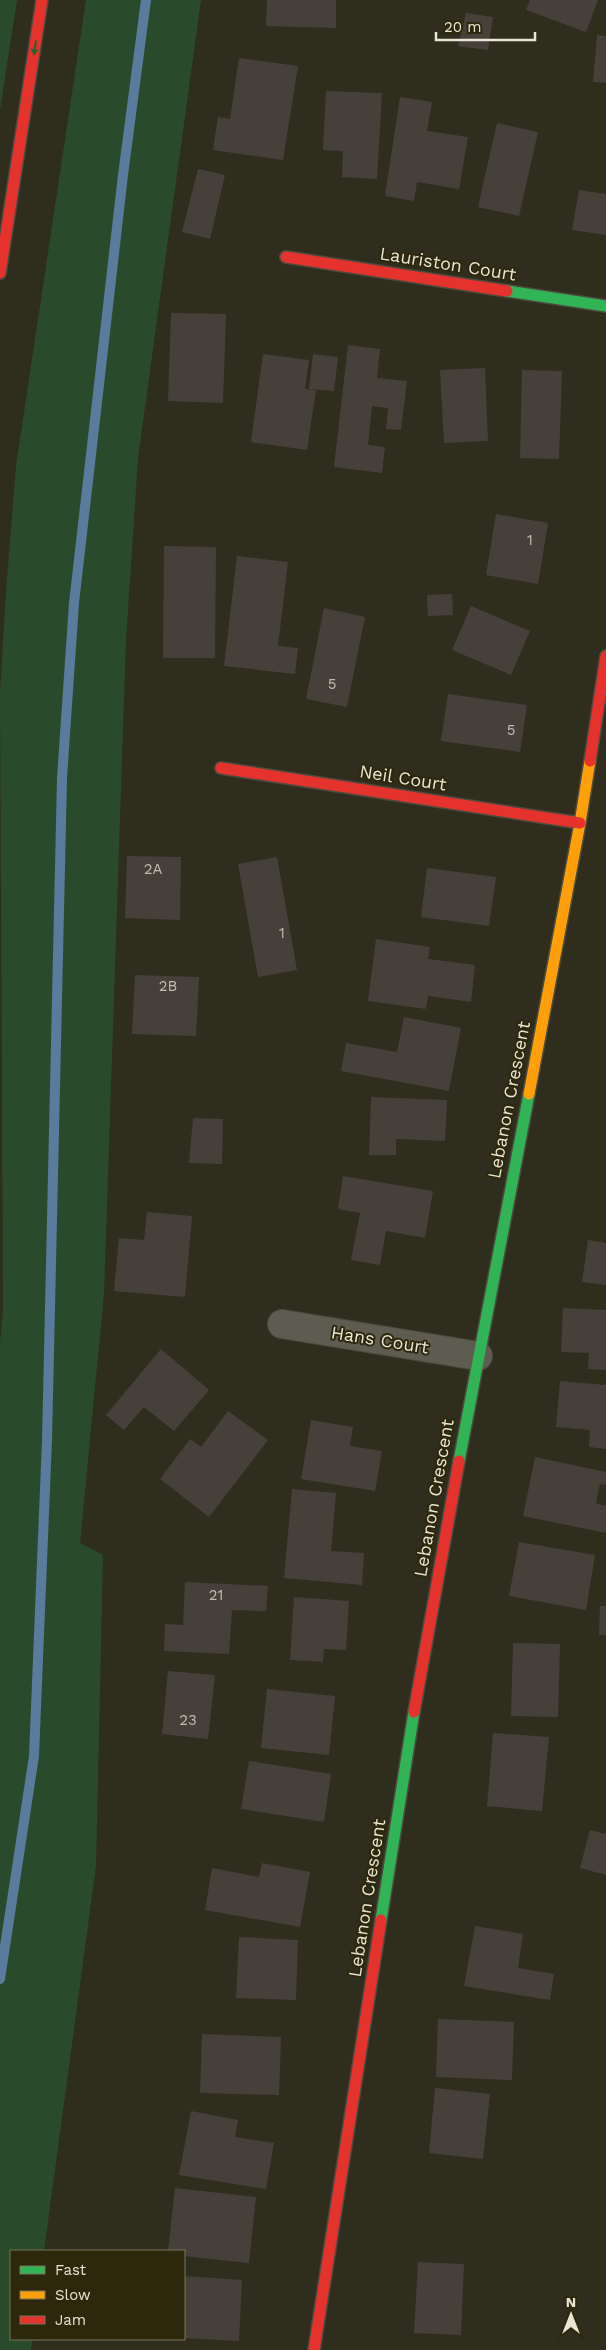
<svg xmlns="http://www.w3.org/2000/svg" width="606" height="2350" font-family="'Work Sans',sans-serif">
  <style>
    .green { fill: #2a4b2b }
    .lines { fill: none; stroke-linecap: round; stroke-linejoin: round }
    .stream { stroke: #597b9e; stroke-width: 10 }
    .building { fill: #46403b }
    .street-casing { stroke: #4d4b3e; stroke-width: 30 }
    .fast-casing { stroke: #4d4b3e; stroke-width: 14 }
    .slow-casing { stroke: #4d4b3e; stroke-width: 14 }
    .jam-casing { stroke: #4d4b3e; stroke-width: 14 }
    .street { stroke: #5e5c50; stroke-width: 28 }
    .fast { stroke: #30b455; stroke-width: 11 }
    .slow { stroke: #ff9f0a; stroke-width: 11 }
    .jam { stroke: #e5322d; stroke-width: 11 }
    .oneway { fill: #2e6029 }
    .labels { text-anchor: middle; stroke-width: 4; stroke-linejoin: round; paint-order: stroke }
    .number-label { font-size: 15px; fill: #c0bcae }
    .street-label { font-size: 18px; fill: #e8e5d5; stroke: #2d280c }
  </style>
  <rect width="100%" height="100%" fill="#2f2d1e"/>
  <g class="green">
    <path d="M 0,0 L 17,0 L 0,110 Z"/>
    <path d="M 86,0 L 201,0 L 138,458 L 126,640 L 104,1294 L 80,1543 L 103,1555 L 96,1866 L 44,2251 L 11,2251 L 11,2339 L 33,2339 L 31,2350 L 0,2350 L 0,1342 L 3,1310 L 0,692 L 6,592 L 16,466 Z"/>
  </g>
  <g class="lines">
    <path class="stream" d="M 0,1979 L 34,1756 L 47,1440 L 62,778 L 74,603 L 123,175 L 146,0"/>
  </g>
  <g class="building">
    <path d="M 267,0 L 336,0 L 336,28 L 266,26 Z"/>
    <path d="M 530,0 L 598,0 L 586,32 L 526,10 Z"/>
    <path d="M 466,13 L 493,17 L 488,50 L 458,46 Z"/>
    <path d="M 597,35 L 606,36 L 606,83 L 593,82 Z"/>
    <path d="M 239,58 L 298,66 L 283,160 L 213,150 L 218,117 L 230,119 Z"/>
    <path d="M 326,91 L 382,93 L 377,179 L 342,177 L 343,151 L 323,150 Z"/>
    <path d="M 400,97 L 432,102 L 427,131 L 468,137 L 459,189 L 417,182 L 414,201 L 385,196 Z"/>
    <path d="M 497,123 L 538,132 L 519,216 L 478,207 Z"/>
    <path d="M 198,169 L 225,175 L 210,239 L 182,232 Z"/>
    <path d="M 579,190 L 606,194 L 606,235 L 572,230 Z"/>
    <path d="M 171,313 L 226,314 L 223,403 L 168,401 Z"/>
    <path d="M 348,345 L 380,349 L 377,378 L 407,381 L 401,430 L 386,429 L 388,408 L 372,406 L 368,445 L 385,447 L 382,473 L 334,467 Z"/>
    <path d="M 263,354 L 309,360 L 305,389 L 316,390 L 307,450 L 251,442 Z"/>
    <path d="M 313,354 L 338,357 L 334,391 L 309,389 Z"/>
    <path d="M 485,368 L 488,441 L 444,443 L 440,370 Z"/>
    <path d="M 522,370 L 562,371 L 559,459 L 520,458 Z"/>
    <path d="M 496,514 L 548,523 L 538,584 L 486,575 Z"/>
    <path d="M 164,546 L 216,547 L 215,658 L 163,658 Z"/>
    <path d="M 237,556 L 288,562 L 278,646 L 298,648 L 295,674 L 224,666 Z"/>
    <path d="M 452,594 L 453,615 L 428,616 L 427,595 Z"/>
    <path d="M 471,606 L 530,631 L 511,675 L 452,650 Z"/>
    <path d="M 324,608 L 365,617 L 347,707 L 306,699 Z"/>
    <path d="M 448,694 L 527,705 L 520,752 L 441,741 Z"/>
    <path d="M 127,856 L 181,857 L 180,920 L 125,918 Z"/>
    <path d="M 277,857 L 297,970 L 258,977 L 238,864 Z"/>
    <path d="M 427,868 L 496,877 L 489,926 L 421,917 Z"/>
    <path d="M 376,939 L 430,947 L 428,959 L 475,965 L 471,1002 L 428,996 L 426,1009 L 368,1001 Z"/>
    <path d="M 135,975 L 199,977 L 196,1036 L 132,1034 Z"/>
    <path d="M 404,1017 L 461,1028 L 449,1091 L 341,1071 L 346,1043 L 397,1052 Z"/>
    <path d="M 371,1097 L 447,1100 L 445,1141 L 396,1139 L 396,1155 L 369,1155 Z"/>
    <path d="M 193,1118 L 223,1119 L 222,1164 L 189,1163 Z"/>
    <path d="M 343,1176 L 433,1191 L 425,1238 L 386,1231 L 380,1265 L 351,1260 L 360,1213 L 338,1209 Z"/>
    <path d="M 147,1212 L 192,1216 L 185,1297 L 114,1291 L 119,1238 L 144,1240 Z"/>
    <path d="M 588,1240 L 606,1243 L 606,1285 L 582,1282 Z"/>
    <path d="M 563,1308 L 606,1310 L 606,1370 L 588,1369 L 589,1353 L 561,1352 Z"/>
    <path d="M 161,1349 L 209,1390 L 174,1431 L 144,1407 L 124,1430 L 106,1415 Z"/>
    <path d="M 560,1381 L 606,1385 L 606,1449 L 589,1447 L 590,1430 L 556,1427 Z"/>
    <path d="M 228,1411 L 268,1440 L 209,1517 L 160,1479 L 190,1439 L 201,1447 Z"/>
    <path d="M 311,1420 L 353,1427 L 350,1446 L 382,1451 L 375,1491 L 301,1479 Z"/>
    <path d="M 535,1457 L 606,1472 L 606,1485 L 600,1484 L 596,1503 L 606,1506 L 606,1533 L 523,1516 Z"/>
    <path d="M 292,1489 L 336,1493 L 331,1551 L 364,1553 L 362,1585 L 284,1578 Z"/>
    <path d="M 519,1542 L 595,1555 L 586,1610 L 509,1596 Z"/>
    <path d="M 185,1582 L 268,1586 L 266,1611 L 232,1610 L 229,1654 L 164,1651 L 165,1624 L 183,1625 Z"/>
    <path d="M 294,1597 L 349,1601 L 346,1650 L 324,1649 L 323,1662 L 290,1660 Z"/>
    <path d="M 600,1606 L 606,1606 L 606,1635 L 599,1635 Z"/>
    <path d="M 513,1643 L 560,1644 L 558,1717 L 511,1716 Z"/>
    <path d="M 168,1671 L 215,1675 L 208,1739 L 162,1734 Z"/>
    <path d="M 267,1689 L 335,1696 L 329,1755 L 261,1748 Z"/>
    <path d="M 493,1733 L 549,1737 L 542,1811 L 487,1806 Z"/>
    <path d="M 249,1761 L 331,1774 L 324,1822 L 241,1809 Z"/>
    <path d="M 590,1830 L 606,1834 L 606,1875 L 580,1868 Z"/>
    <path d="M 262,1863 L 310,1872 L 300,1927 L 205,1910 L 212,1868 L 259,1877 Z"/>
    <path d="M 475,1926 L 523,1934 L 518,1968 L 554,1974 L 550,2000 L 464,1986 Z"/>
    <path d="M 239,1937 L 298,1940 L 296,2000 L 236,1998 Z"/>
    <path d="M 438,2019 L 514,2022 L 512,2080 L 436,2077 Z"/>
    <path d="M 202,2034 L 281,2037 L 279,2095 L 200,2093 Z"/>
    <path d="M 435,2088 L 490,2094 L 483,2159 L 429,2153 Z"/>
    <path d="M 191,2111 L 238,2120 L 235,2137 L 274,2143 L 266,2189 L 179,2175 Z"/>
    <path d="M 175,2188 L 256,2197 L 249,2263 L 184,2256 L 184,2251 L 168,2251 Z"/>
    <path d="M 418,2262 L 464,2264 L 461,2335 L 414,2333 Z"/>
    <path d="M 184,2276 L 242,2280 L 239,2341 L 184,2338 Z"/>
  </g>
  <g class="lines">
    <defs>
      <path id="street" d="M 282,1324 L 478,1356"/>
      <g id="fast">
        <path d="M 507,291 L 606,306"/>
        <path d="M 459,1461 L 529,1094"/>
        <path d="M 381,1920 L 414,1712"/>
      </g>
      <path id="slow" d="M 529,1094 L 580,823 L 590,761"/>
      <g id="jam">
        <path d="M 286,257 L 507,291"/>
        <path d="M 0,273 L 42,0"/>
        <path d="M 590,761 L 606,656"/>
        <path d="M 221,768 L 580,823"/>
        <path d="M 414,1712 L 459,1461"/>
        <path d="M 314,2350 L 381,1920"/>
      </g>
    </defs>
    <use href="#street" class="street-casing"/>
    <use href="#fast" class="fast-casing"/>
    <use href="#slow" class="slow-casing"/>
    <use href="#jam" class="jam-casing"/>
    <use href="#street" class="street"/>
    <use href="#fast" class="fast"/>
    <use href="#slow" class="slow"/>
    <use href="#jam" class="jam"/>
  </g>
  <defs><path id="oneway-solid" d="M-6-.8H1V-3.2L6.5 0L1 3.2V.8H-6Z" transform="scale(1.25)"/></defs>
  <use class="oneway" href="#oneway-solid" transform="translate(35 48) rotate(98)"/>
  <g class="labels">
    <g class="number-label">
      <text x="530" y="545">1</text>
      <text x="332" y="689">5</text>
      <text x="511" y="735">5</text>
      <text x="153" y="874">2A</text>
      <text x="282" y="938">1</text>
      <text x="168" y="991">2B</text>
      <text x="216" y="1600">21</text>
      <text x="188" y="1725">23</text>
    </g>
    <g class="street-label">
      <text transform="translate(448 264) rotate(9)" y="6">Lauriston Court</text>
      <text transform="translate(403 778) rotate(9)" y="6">Neil Court</text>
      <text transform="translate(509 1100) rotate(-79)" y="6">Lebanon Crescent</text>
      <text transform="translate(380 1340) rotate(9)" y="6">Hans Court</text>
      <text transform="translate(434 1498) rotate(-80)" y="6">Lebanon Crescent</text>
      <text transform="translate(367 1898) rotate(-81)" y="6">Lebanon Crescent</text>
    </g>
  </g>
  <rect x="10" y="2250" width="175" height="90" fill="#2d280c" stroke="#78745c"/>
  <rect x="20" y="2266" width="25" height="8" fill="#30b455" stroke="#78745c"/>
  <text x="55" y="2275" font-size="15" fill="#e8e5d5">Fast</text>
  <rect x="20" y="2291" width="25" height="8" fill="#ff9f0a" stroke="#78745c"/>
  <text x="55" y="2300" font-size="15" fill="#e8e5d5">Slow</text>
  <rect x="20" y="2316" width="25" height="8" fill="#e5322d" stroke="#78745c"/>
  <text x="55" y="2325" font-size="15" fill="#e8e5d5">Jam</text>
  <g transform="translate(571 2315)" stroke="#2d280c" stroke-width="4" paint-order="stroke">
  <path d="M0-4L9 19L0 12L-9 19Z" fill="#e8e5d5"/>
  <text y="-8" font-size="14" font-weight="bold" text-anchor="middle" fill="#e8e5d5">N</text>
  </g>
  <path d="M436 32v8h99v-8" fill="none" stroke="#e8e5d5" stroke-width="2.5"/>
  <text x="444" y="32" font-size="15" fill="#e8e5d5" stroke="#2d280c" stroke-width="4" paint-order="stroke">20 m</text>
</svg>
